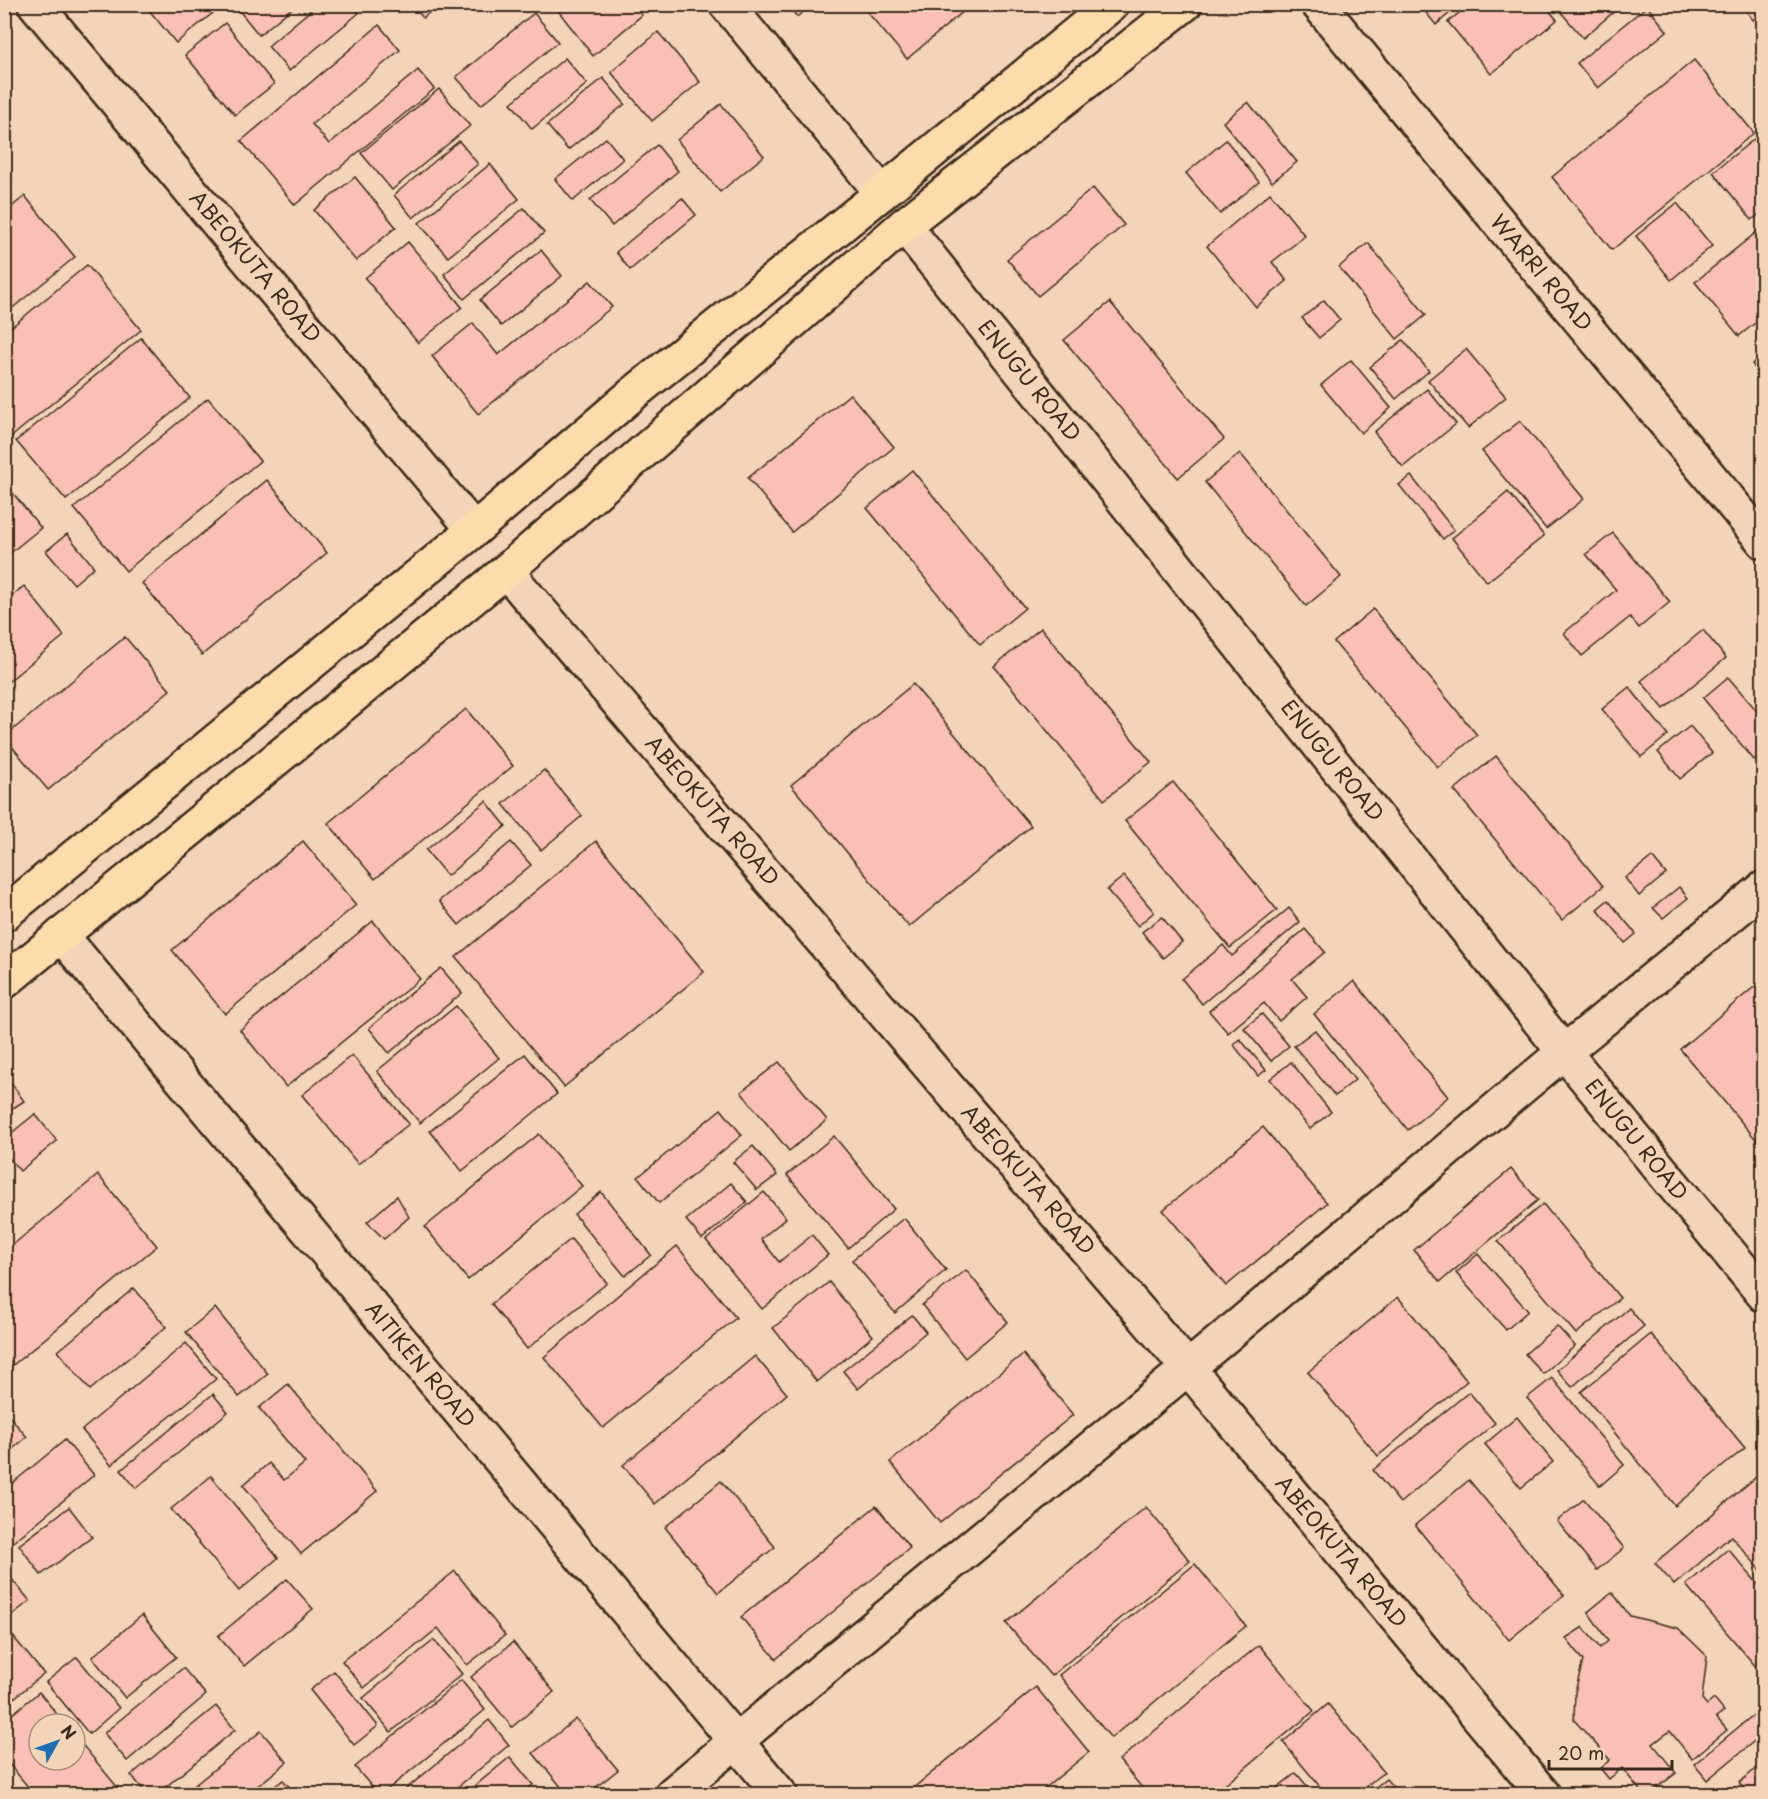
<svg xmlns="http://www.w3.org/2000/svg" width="1768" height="1799" font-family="'Playpen Sans',sans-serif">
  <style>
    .building { fill: #fabfb6; stroke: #3b2a1e; stroke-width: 1.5 }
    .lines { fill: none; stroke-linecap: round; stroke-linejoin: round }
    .minor-casing { stroke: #3b2a1e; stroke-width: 38 }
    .major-casing { stroke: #3b2a1e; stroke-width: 38 }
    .minor { stroke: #f2d5b8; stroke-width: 33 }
    .major { stroke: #fddcac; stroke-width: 33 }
    .labels { text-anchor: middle; stroke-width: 6; stroke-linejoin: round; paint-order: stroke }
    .street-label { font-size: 21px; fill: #3b2a1e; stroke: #f2d5b8 }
  </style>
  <rect width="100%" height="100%" fill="#f2d5b8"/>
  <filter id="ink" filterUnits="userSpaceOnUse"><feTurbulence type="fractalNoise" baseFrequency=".0167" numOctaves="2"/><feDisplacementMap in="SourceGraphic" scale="12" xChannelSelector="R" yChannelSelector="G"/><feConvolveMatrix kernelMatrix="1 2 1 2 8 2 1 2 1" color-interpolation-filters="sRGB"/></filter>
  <g filter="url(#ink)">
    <g class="building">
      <path d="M 144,4 L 209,4 L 214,12 L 176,43 Z"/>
      <path d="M 241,4 L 297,4 L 259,35 L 237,8 Z"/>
      <path d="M 318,4 L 352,4 L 359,13 L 289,71 L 268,46 Z"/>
      <path d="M 412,4 L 439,4 L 423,18 Z"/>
      <path d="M 553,4 L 634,4 L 642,15 L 593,56 Z"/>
      <path d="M 787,4 L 812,4 L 797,17 Z"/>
      <path d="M 866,4 L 972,4 L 907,59 L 863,7 Z"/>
      <path d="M 1419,4 L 1460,4 L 1436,25 Z"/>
      <path d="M 1470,4 L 1544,4 L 1557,20 L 1491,74 L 1448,22 Z"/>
      <path d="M 1568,4 L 1623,4 L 1583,38 L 1560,11 Z"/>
      <path d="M 1741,4 L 1764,4 L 1764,12 L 1753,20 Z"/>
      <path d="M 1647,6 L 1667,31 L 1598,88 L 1577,63 Z"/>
      <path d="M 534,13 L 558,42 L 481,105 L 456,77 Z"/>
      <path d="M 225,23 L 274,84 L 235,115 L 185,55 Z"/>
      <path d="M 379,25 L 400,50 L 312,124 L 329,144 L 418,70 L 434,89 L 295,205 L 241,141 Z"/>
      <path d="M 658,32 L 700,82 L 652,121 L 611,72 Z"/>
      <path d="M 565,58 L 587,84 L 532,129 L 511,103 Z"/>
      <path d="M 1694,60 L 1754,133 L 1612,250 L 1552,177 Z"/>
      <path d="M 603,78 L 625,104 L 568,150 L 547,125 Z"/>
      <path d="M 439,89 L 470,126 L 392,190 L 361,153 Z"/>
      <path d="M 1248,102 L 1297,162 L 1272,182 L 1223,122 Z"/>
      <path d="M 721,104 L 764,156 L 720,192 L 677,140 Z"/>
      <path d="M 1764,131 L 1764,210 L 1752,220 L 1713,172 Z"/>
      <path d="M 606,138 L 623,159 L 573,201 L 555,179 Z"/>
      <path d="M 1226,140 L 1259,182 L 1220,214 L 1186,173 Z"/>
      <path d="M 459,141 L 478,164 L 413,218 L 394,195 Z"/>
      <path d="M 657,145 L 678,171 L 612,226 L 590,200 Z"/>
      <path d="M 490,164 L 519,199 L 448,257 L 419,223 Z"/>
      <path d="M 4,171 L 12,180 L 4,187 Z"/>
      <path d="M 355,177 L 396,227 L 356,261 L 314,210 Z"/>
      <path d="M 1093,188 L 1124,225 L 1038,296 L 1007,259 Z"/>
      <path d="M 1270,193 L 1305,236 L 1272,262 L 1287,281 L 1256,307 L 1207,246 Z"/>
      <path d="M 25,196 L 75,257 L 4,315 L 4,213 Z"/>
      <path d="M 682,198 L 696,215 L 630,270 L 616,252 Z"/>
      <path d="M 1677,203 L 1712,246 L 1671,280 L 1636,236 Z"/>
      <path d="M 524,208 L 544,233 L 464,299 L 444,274 Z"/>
      <path d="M 1764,226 L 1764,316 L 1739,336 L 1695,282 Z"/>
      <path d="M 408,242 L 462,307 L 418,343 L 365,278 Z"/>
      <path d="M 1368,243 L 1426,315 L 1397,339 L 1339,267 Z"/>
      <path d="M 541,250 L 562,276 L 501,326 L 480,300 Z"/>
      <path d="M 87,265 L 141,330 L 10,438 L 4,431 L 4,333 Z"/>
      <path d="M 590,281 L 612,307 L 478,414 L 432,356 L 473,323 L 498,355 Z"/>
      <path d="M 1324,300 L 1340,320 L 1319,338 L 1302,318 Z"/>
      <path d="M 1110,302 L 1224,439 L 1178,478 L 1064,340 Z"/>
      <path d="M 141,338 L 190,398 L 66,500 L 16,441 Z"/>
      <path d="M 1403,340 L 1429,371 L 1396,399 L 1370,367 Z"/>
      <path d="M 1466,349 L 1506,397 L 1468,428 L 1428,380 Z"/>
      <path d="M 1764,354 L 1764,377 L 1762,378 L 1752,364 Z"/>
      <path d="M 1351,360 L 1391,408 L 1361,433 L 1321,385 Z"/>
      <path d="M 1427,389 L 1456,424 L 1403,467 L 1374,432 Z"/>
      <path d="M 850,394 L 894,447 L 792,532 L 748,478 Z"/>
      <path d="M 208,398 L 260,461 L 126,571 L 74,508 Z"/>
      <path d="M 1520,421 L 1584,499 L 1546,529 L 1482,451 Z"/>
      <path d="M 1240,453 L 1341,577 L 1306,606 L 1205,482 Z"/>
      <path d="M 912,470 L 1025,608 L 980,645 L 867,508 Z"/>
      <path d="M 1411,476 L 1454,530 L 1443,539 L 1399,485 Z"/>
      <path d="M 267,480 L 327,553 L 202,655 L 142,583 Z"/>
      <path d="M 4,482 L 41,528 L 4,558 Z"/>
      <path d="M 1508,492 L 1544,536 L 1487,582 L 1452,538 Z"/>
      <path d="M 1613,533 L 1670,602 L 1639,628 L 1630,617 L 1582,656 L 1564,633 L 1616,590 L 1586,554 Z"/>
      <path d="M 67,534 L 94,567 L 74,584 L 46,551 Z"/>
      <path d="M 24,586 L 64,636 L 4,685 L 4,602 Z"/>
      <path d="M 1373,609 L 1477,735 L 1438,767 L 1334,642 Z"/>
      <path d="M 1041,628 L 1151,762 L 1104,800 L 994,666 Z"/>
      <path d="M 1703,630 L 1726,658 L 1664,709 L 1641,681 Z"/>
      <path d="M 125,637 L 170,690 L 48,790 L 4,737 Z"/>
      <path d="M 1728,677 L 1764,719 L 1764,752 L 1754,760 L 1703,698 Z"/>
      <path d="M 913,684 L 1031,826 L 909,927 L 791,785 Z"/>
      <path d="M 1629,687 L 1668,735 L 1641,757 L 1602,709 Z"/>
      <path d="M 466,709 L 513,766 L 375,879 L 328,823 Z"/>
      <path d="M 1690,726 L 1712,753 L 1680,779 L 1658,752 Z"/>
      <path d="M 1496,756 L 1603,886 L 1562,920 L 1454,790 Z"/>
      <path d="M 544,770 L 582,816 L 541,850 L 503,804 Z"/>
      <path d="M 1173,782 L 1277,910 L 1230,948 L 1125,821 Z"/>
      <path d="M 486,801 L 506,826 L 447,876 L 426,850 Z"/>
      <path d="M 303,841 L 356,905 L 225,1014 L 172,950 Z"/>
      <path d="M 596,841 L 704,972 L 564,1087 L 456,957 Z"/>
      <path d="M 511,842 L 531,865 L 459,925 L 439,901 Z"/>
      <path d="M 1652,857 L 1666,874 L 1639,896 L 1625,878 Z"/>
      <path d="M 1124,876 L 1154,912 L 1138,926 L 1107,890 Z"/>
      <path d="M 1679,887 L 1688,898 L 1663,918 L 1653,908 Z"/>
      <path d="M 1608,900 L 1636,934 L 1625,943 L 1597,909 Z"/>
      <path d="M 1289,908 L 1300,922 L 1202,1004 L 1182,979 L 1223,945 L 1232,956 Z"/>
      <path d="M 1162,917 L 1182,942 L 1163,958 L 1142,932 Z"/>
      <path d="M 373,921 L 420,979 L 286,1087 L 240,1030 Z"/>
      <path d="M 1305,929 L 1325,952 L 1292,979 L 1307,997 L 1279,1021 L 1264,1003 L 1228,1033 L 1209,1011 Z"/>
      <path d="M 441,968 L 462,993 L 389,1053 L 369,1028 Z"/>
      <path d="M 1354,981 L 1448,1097 L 1408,1130 L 1314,1014 Z"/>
      <path d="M 1760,982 L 1764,987 L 1764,1149 L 1680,1049 Z"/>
      <path d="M 456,1006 L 499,1058 L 420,1123 L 377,1071 Z"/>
      <path d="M 1262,1014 L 1289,1046 L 1271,1061 L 1244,1028 Z"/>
      <path d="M 1315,1030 L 1355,1080 L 1335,1096 L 1294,1046 Z"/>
      <path d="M 1240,1039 L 1266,1070 L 1258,1076 L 1233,1044 Z"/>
      <path d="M 525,1054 L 557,1094 L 462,1171 L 430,1131 Z"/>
      <path d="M 352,1055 L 409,1124 L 358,1164 L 302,1095 Z"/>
      <path d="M 779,1062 L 827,1120 L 789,1151 L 741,1092 Z"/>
      <path d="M 1291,1062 L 1331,1112 L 1310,1129 L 1270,1079 Z"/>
      <path d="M 4,1073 L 24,1101 L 4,1114 Z"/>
      <path d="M 721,1109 L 742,1135 L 659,1203 L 638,1177 Z"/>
      <path d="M 35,1114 L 57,1141 L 20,1171 L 4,1152 L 4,1139 Z"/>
      <path d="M 1263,1127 L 1327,1203 L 1226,1286 L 1163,1210 Z"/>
      <path d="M 539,1134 L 582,1186 L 468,1280 L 425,1227 Z"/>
      <path d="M 834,1136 L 894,1209 L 848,1248 L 787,1175 Z"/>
      <path d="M 753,1146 L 777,1175 L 757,1190 L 733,1162 Z"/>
      <path d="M 1511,1169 L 1538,1200 L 1440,1282 L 1414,1250 Z"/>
      <path d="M 98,1175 L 157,1246 L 13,1365 L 4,1356 L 4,1252 Z"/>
      <path d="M 731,1183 L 747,1202 L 702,1239 L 686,1220 Z"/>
      <path d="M 601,1192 L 651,1255 L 625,1276 L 574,1214 Z"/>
      <path d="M 764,1192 L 786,1218 L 761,1239 L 779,1262 L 812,1235 L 828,1255 L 762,1309 L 706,1240 Z"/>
      <path d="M 397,1196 L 409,1217 L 384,1239 L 367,1222 Z"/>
      <path d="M 1543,1204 L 1620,1298 L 1576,1334 L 1498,1241 Z"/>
      <path d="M 904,1218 L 946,1270 L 895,1313 L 852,1260 Z"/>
      <path d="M 571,1239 L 607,1283 L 527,1349 L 491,1304 Z"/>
      <path d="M 677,1246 L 736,1318 L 603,1428 L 544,1357 Z"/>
      <path d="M 1478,1254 L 1528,1311 L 1506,1330 L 1456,1273 Z"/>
      <path d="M 966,1270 L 1008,1322 L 965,1358 L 922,1305 Z"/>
      <path d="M 829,1282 L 873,1336 L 817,1382 L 773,1328 Z"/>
      <path d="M 134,1288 L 166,1327 L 90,1390 L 58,1351 Z"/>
      <path d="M 1398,1297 L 1467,1381 L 1378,1456 L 1308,1372 Z"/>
      <path d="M 215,1308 L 268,1374 L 239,1397 L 186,1332 Z"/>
      <path d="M 1629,1308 L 1644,1326 L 1572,1387 L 1557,1370 Z"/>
      <path d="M 912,1315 L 926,1332 L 858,1389 L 843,1371 Z"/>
      <path d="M 1557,1326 L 1575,1346 L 1543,1374 L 1525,1354 Z"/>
      <path d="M 1651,1334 L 1745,1448 L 1675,1506 L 1581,1392 Z"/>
      <path d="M 186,1343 L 216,1379 L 111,1465 L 82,1430 Z"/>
      <path d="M 1023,1354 L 1073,1415 L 940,1523 L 890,1462 Z"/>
      <path d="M 755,1356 L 787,1394 L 655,1504 L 623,1465 Z"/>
      <path d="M 1552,1378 L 1624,1465 L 1600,1486 L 1527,1398 Z"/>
      <path d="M 288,1384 L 377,1491 L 301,1554 L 243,1485 L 269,1463 L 284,1480 L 305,1463 L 259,1408 Z"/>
      <path d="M 1469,1392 L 1495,1423 L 1400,1503 L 1373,1470 Z"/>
      <path d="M 213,1394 L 228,1412 L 136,1488 L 121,1470 Z"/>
      <path d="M 9,1416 L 27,1437 L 4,1456 L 4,1420 Z"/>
      <path d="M 1517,1417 L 1553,1462 L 1521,1488 L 1485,1444 Z"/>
      <path d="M 65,1440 L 94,1475 L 6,1548 L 4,1490 Z"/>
      <path d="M 211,1476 L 278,1558 L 239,1591 L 171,1509 Z"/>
      <path d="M 1756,1477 L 1764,1485 L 1764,1574 L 1731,1536 L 1674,1585 L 1655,1563 Z"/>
      <path d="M 1469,1480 L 1564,1595 L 1509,1640 L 1415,1525 Z"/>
      <path d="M 721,1481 L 775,1547 L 718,1593 L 665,1527 Z"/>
      <path d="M 1584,1499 L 1624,1548 L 1597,1570 L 1557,1521 Z"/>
      <path d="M 876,1506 L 910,1548 L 776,1659 L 741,1617 Z"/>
      <path d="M 69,1507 L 92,1537 L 41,1575 L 19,1545 Z"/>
      <path d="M 1146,1507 L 1190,1561 L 1051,1676 L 1006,1623 Z"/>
      <path d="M 1728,1549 L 1764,1591 L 1764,1676 L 1686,1585 Z"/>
      <path d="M 1195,1564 L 1246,1626 L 1111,1738 L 1059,1675 Z"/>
      <path d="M 4,1570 L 30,1601 L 4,1621 Z"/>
      <path d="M 455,1571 L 505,1635 L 467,1665 L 438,1628 L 364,1688 L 342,1661 Z"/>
      <path d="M 287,1579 L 313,1609 L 244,1666 L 218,1636 Z"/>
      <path d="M 1612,1592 L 1630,1616 L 1678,1628 L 1707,1656 L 1702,1699 L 1707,1705 L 1714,1699 L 1724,1711 L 1716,1717 L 1727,1730 L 1692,1759 L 1670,1731 L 1653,1744 L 1676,1773 L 1649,1794 L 1643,1794 L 1622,1768 L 1609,1779 L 1600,1768 L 1610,1760 L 1574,1720 L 1575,1692 L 1583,1661 L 1566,1638 L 1583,1627 L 1600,1648 L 1608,1641 L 1588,1612 Z"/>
      <path d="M 142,1615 L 176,1657 L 125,1698 L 92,1657 Z"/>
      <path d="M 6,1628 L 44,1674 L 4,1706 L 4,1630 Z"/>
      <path d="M 434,1640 L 462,1674 L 391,1732 L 363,1698 Z"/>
      <path d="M 513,1642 L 554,1692 L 512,1727 L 471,1677 Z"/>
      <path d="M 1259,1645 L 1314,1711 L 1214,1794 L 1147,1794 L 1119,1760 Z"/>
      <path d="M 77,1657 L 119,1708 L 89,1734 L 46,1682 Z"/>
      <path d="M 183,1668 L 206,1695 L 127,1761 L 104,1733 Z"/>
      <path d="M 334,1671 L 378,1726 L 354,1745 L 310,1690 Z"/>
      <path d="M 461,1680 L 485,1710 L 382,1794 L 378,1794 L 355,1767 Z"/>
      <path d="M 1036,1687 L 1089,1752 L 1038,1794 L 906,1794 Z"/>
      <path d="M 39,1692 L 65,1724 L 39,1724 L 39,1760 L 75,1760 L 75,1736 L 123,1794 L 34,1794 L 4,1758 L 4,1721 Z"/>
      <path d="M 1328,1704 L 1384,1772 L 1356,1794 L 1326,1794 L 1283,1742 Z"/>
      <path d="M 216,1706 L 235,1730 L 157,1794 L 147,1794 L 131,1775 Z"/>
      <path d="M 1758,1711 L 1764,1717 L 1764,1733 L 1707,1780 L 1694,1764 Z"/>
      <path d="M 576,1719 L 618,1770 L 587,1794 L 567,1794 L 533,1753 Z"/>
      <path d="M 489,1720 L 509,1745 L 449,1794 L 400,1794 Z"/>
      <path d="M 261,1731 L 287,1762 L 248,1794 L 184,1794 Z"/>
      <path d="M 510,1757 L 533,1785 L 522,1794 L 465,1794 Z"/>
      <path d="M 1764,1762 L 1764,1794 L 1748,1794 L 1739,1783 Z"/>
      <path d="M 1296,1773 L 1314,1794 L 1269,1794 Z"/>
      <path d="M 1386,1779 L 1399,1794 L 1367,1794 Z"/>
      <path d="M 283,1780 L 296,1794 L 265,1794 Z"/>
    </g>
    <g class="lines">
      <defs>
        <g id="minor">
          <path d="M 35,4 L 474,530"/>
          <path d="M 726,4 L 882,193"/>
          <path d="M 1318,4 L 1764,542"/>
          <path d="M 904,225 L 1564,1052 L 1764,1295"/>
          <path d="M 506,571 L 1188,1368 L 1543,1794"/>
          <path d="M 61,935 L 780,1794"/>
          <path d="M 672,1794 L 1188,1368 L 1564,1052 L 1764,888"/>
        </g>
        <g id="major">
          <path d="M 4,914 L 474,530 L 634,393 L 882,193 L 1112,4"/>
          <path d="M 4,982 L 506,571 L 904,225 L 1185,4"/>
        </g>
      </defs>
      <use href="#minor" class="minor-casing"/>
      <use href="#major" class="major-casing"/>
      <use href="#minor" class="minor"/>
      <use href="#major" class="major"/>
    </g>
  </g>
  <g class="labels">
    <g class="street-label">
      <text transform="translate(255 267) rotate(50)" y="7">ABEOKUTA ROAD</text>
      <text transform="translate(1541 273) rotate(50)" y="7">WARRI ROAD</text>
      <text transform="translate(1029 381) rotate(51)" y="7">ENUGU ROAD</text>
      <text transform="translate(1332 761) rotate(51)" y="7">ENUGU ROAD</text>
      <text transform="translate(712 811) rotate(49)" y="7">ABEOKUTA ROAD</text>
      <text transform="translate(1636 1140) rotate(51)" y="7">ENUGU ROAD</text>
      <text transform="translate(1028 1180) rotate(49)" y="7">ABEOKUTA ROAD</text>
      <text transform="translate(420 1365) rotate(50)" y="7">AITIKEN ROAD</text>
      <text transform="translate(1341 1552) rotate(50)" y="7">ABEOKUTA ROAD</text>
    </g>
  </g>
  <rect width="1768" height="1799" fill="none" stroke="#f2d5b8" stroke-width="24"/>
  <rect x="12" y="12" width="1744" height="1775" fill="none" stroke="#3b2a1e" stroke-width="2" filter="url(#ink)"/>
  <g transform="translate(57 1742) rotate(50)"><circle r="28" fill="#f2d5b8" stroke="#a9917a" stroke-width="1.5"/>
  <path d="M0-4.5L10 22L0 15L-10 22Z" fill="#1f6fb2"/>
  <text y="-9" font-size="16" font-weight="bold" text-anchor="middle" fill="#3b2a1e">N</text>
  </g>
  <path d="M1549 1760v9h123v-9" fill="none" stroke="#3b2a1e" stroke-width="3"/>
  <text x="1558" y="1760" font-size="18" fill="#3b2a1e" stroke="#f2d5b8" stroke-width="4.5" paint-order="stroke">20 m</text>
</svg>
